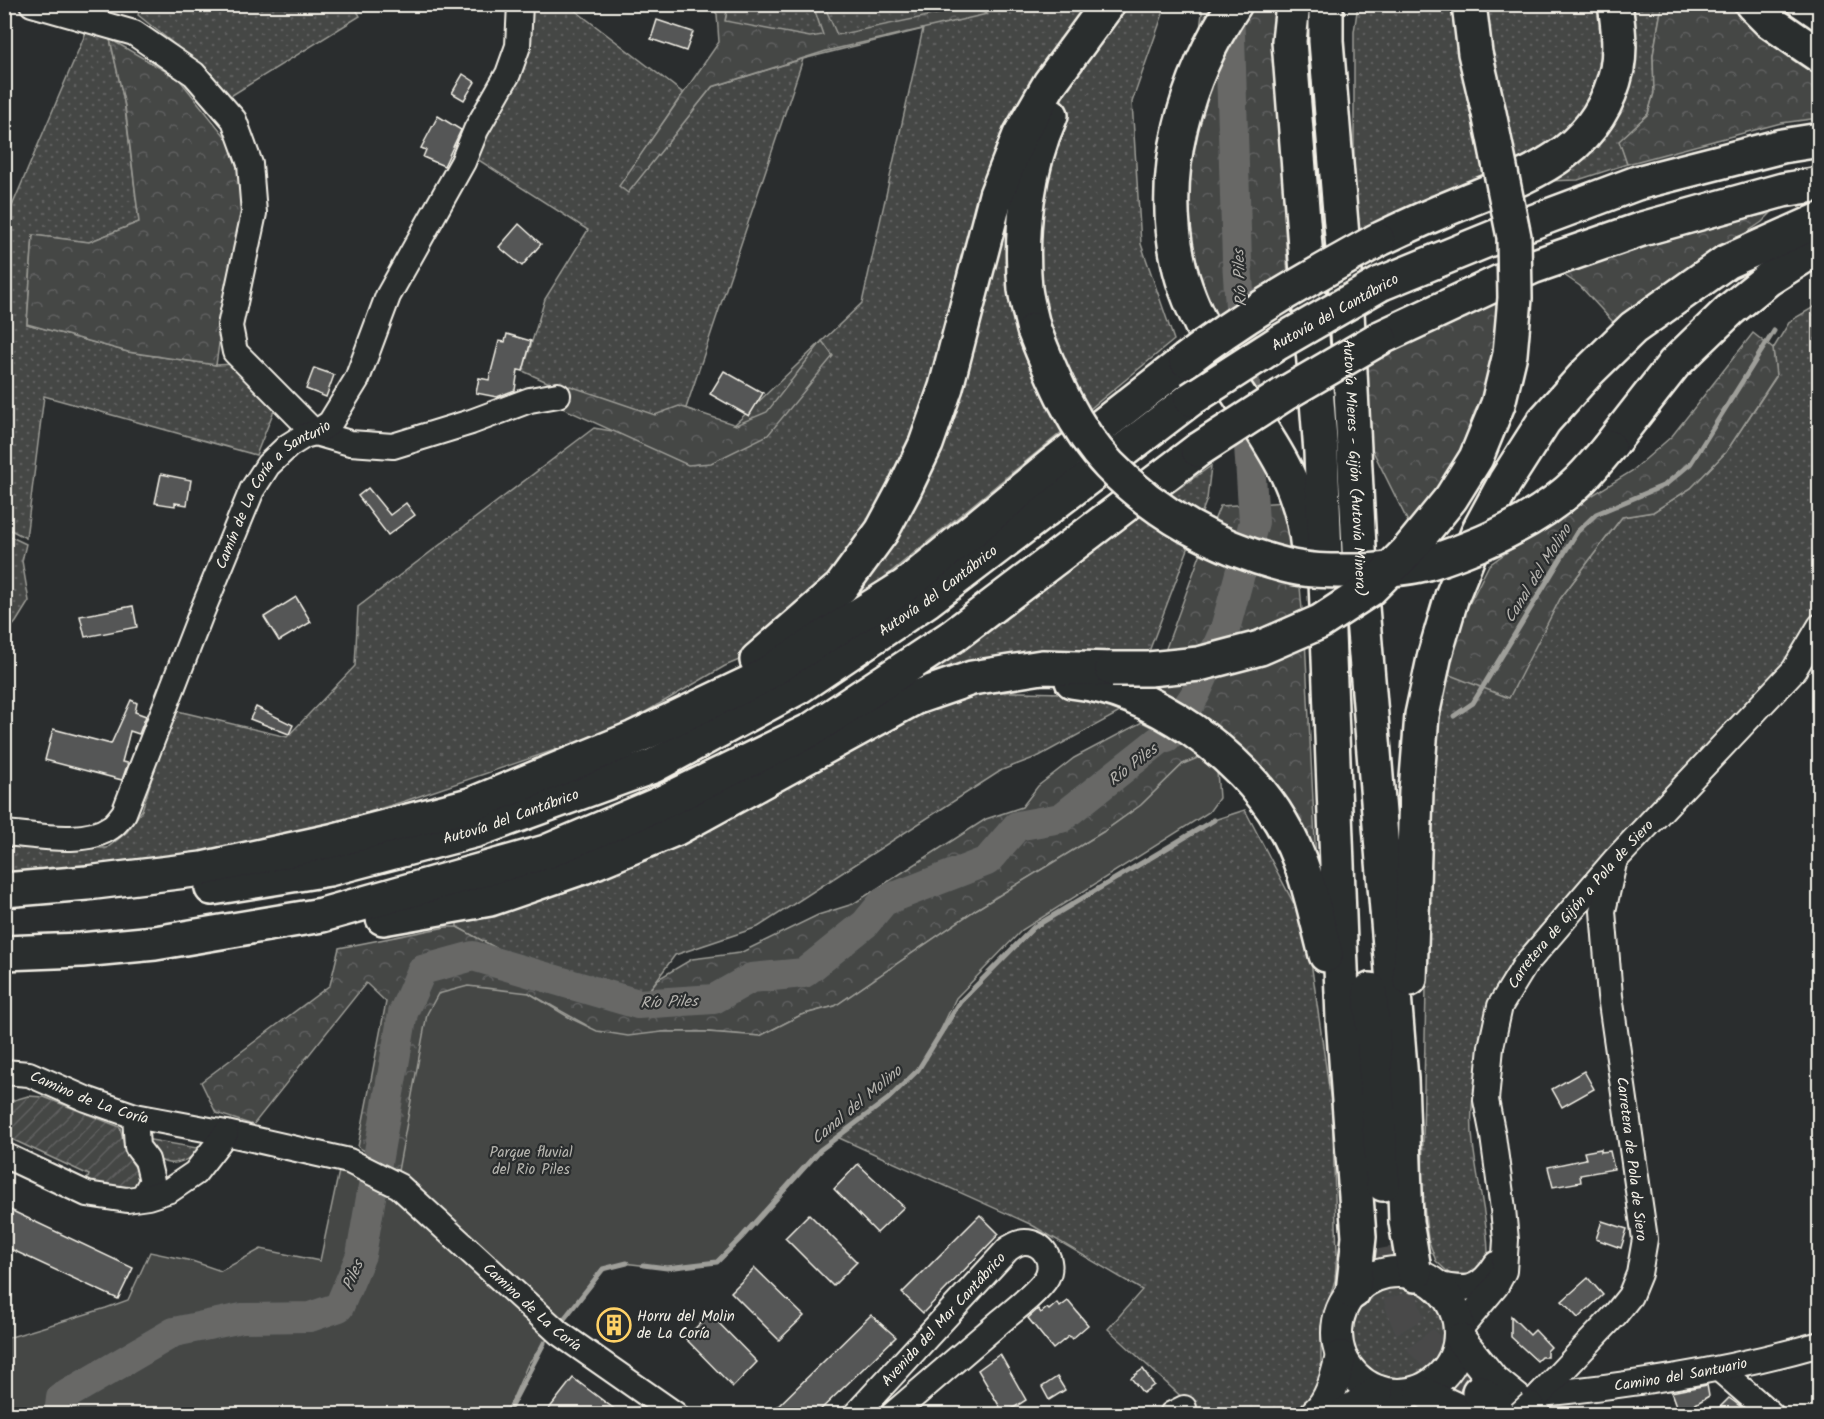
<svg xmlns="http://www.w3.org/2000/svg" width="1824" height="1419" font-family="Kalam,sans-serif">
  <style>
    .grass { fill: url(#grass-dots); stroke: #9c9c96; stroke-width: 1.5 }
    .forest { fill: url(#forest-crowns); stroke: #9c9c96; stroke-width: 1.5 }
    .park { fill: #444645; stroke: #9c9c96; stroke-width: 1.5 }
    .garden { fill: url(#garden-furrows); stroke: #9c9c96; stroke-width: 1.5 }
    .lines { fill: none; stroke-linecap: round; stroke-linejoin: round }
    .stream { stroke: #9f9f9a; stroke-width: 5 }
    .river { stroke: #676866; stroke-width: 30 }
    .building { fill: #555756; stroke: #f4f1e8; stroke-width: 1.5 }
    .highway-tunnel { stroke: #484a4a; stroke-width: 33; stroke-dasharray: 33 16; stroke-linecap: butt }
    .minor-casing { stroke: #f4f1e8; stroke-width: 28 }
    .major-casing { stroke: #f4f1e8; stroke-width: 34 }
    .highway-casing { stroke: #f4f1e8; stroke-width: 38 }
    .minor { stroke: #2a2d2e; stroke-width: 24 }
    .major { stroke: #2a2d2e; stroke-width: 30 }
    .highway { stroke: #2a2d2e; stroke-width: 33 }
    .minor-bridge-casing { stroke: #f4f1e8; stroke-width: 28; stroke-linecap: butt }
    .highway-bridge-casing { stroke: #f4f1e8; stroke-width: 38; stroke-linecap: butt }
    .minor-bridge { stroke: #2a2d2e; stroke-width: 24 }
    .highway-bridge { stroke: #2a2d2e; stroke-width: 33 }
    .labels { text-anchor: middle; stroke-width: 4.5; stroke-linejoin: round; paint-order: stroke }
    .street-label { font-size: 15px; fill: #f4f1e8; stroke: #2a2d2e }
    .park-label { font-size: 15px; fill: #b6b5af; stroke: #2a2d2e }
    .poi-label { font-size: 15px; fill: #f4f1e8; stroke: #2a2d2e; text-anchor: start }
    .water-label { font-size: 16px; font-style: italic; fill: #b5b3ae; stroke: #2a2d2e }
  </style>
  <defs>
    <pattern id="grass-dots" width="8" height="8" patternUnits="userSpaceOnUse" patternTransform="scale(1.5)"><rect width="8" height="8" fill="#444645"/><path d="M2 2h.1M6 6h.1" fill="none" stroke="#606160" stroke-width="1.8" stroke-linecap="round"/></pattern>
    <pattern id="forest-crowns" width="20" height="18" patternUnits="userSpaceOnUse" patternTransform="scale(1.5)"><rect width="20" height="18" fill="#444645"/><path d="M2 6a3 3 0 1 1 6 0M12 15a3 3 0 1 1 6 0" fill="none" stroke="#606160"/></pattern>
    <pattern id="garden-furrows" width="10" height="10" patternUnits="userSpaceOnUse" patternTransform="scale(1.5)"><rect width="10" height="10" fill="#444645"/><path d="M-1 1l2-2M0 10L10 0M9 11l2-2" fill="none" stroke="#606160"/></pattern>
  </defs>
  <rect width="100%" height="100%" fill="#2a2d2e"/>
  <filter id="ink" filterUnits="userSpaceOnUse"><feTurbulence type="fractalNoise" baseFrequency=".0167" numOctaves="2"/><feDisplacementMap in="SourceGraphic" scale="12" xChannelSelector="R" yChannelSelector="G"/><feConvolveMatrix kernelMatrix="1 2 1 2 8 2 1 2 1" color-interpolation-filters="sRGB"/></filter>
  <g filter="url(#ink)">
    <g class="grass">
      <path d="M 141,4 L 353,4 L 360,16 L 229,97 L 174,44 L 138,15 Z"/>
      <path d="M 527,5 L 568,5 L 683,93 L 620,186 L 628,192 L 712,87 L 802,59 L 725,21 L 728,5 L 1166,5 L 1132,102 L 1141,244 L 1174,340 L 831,621 L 725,666 L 616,729 L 405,801 L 260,845 L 141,866 L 42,871 L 5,871 L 5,844 L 29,847 L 107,848 L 127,832 L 142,810 L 173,710 L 287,737 L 355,666 L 358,607 L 594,428 L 711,447 L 862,303 L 923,29 L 803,59 L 680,426 L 567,391 L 523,371 L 545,299 L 588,230 L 477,159 L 525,53 Z"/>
      <path d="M 1358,5 L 1662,5 L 1653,55 L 1654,93 L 1648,114 L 1620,141 L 1627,164 L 1578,180 L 1477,183 L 1354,240 L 1354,32 Z"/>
      <path d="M 87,30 L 110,39 L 124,101 L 139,222 L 89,242 L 33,235 L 27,324 L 128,352 L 216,365 L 235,364 L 275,408 L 256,455 L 44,396 L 26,538 L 5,527 L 4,225 Z"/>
      <path d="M 1819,304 L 1819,612 L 1785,661 L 1752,699 L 1482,1036 C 1477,1071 1468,1108 1473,1143 C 1477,1183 1489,1222 1488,1263 L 1475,1274 L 1450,1274 L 1436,1261 L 1428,1239 L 1422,1190 L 1428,888 L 1442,672 L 1542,631 L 1560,599 L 1622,517 L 1653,512 L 1691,488 L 1726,452 L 1776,377 L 1773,349 L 1790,321 Z"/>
      <path d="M 1211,466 L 1207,499 L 1148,654 L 919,681 L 925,672 L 1149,509 Z"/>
      <path d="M 5,534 L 26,544 L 22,561 L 29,601 L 16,622 L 5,635 Z"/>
      <path d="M 969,691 L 1062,693 L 1108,703 L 1120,712 L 1039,756 L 1002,770 L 758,927 L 675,955 L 645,996 L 524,963 L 457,927 L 457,915 L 925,707 Z"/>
      <path d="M 1245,810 L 1306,927 L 1332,1109 L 1337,1253 L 1335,1280 L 1321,1327 L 1321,1374 L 1312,1397 L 1302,1408 L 1293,1414 L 1200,1414 L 1108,1329 L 1142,1290 L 1030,1224 L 837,1137 L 888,1099 L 918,1070 L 960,1002 L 1034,927 L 1214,820 Z"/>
      <path d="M 145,1139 L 197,1148 L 196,1154 C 173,1170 154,1165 145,1139 Z"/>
      <circle cx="1399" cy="1333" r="49"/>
    </g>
    <g class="forest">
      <path d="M 709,5 L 728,5 L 725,21 L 810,37 L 823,35 L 813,5 L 824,5 L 837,35 L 971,7 L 987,14 L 826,51 L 712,87 L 628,193 L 619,186 L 719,42 L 717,14 Z"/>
      <path d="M 1203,5 L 1280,5 L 1275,64 L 1288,277 L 1211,325 L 1187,252 L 1183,170 Z"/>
      <path d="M 1662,5 L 1728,5 C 1757,30 1784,58 1819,76 L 1819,118 L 1781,123 L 1627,164 L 1619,141 L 1648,114 L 1654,93 L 1653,55 Z"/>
      <path d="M 110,39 L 179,79 L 232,145 L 245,202 L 228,281 L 216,365 L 128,352 L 27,324 L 33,235 L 89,242 L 139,222 L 125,106 Z"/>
      <path d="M 1771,213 L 1762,222 L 1613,322 L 1580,286 L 1561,273 C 1612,255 1663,234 1716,222 C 1735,218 1753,218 1771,213 Z"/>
      <path d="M 1498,296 L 1506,298 L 1482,417 L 1413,532 L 1369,443 L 1361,367 Z"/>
      <path d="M 1753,333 L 1773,349 L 1776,376 L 1726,452 L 1691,488 L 1653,512 L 1622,517 L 1560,599 L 1509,698 L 1442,672 L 1453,636 L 1489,565 L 1549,522 L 1632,471 L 1672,436 Z"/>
      <path d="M 822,341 L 833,356 L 768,435 L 711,463 L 688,465 L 560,407 L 570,386 L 655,415 L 679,406 L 736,425 L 767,412 Z"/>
      <path d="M 1286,502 L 1299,574 L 1302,610 L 1282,621 L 1233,639 L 1165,651 L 1200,555 L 1220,506 Z"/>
      <path d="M 1305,638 L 1316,861 L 1154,693 L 1155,679 Z"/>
      <path d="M 1142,722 L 1180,742 L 1200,757 L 1183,764 L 1141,805 L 1103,832 L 977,909 L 835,1006 L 801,1015 L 760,1036 L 707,1032 L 662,1032 L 637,1087 L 584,1035 L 586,1025 L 529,993 L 398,1171 L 358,1147 L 386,1002 L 366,983 L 253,1125 L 216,1113 L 201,1082 L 330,985 L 339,948 L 446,927 L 457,927 L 524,963 L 645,996 L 658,979 L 692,959 L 740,953 L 818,915 L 853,904 L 986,819 L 1022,807 L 1038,786 L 1074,758 Z"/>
    </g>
    <path class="park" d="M 1200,757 L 1217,771 L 1219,798 L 1209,812 L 1022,930 L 956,998 L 932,1048 L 918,1070 L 888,1099 L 820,1150 L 741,1238 L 717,1262 L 667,1268 L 623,1263 L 602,1269 L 528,1364 L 506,1414 L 5,1414 L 4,1339 L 106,1308 L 128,1300 L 150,1252 L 192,1261 L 221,1271 L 261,1249 L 320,1261 L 339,1171 L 398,1171 L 427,1014 L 438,994 L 468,986 L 529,993 L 570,1018 L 597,1031 L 628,1036 L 662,1032 L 707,1032 L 760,1036 L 801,1015 L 835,1006 L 977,909 L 1103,832 L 1141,805 L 1183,764 Z"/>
    <path class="garden" d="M 28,1096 L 44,1097 L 120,1127 L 126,1154 L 141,1176 L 138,1186 C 122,1190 102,1187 87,1181 L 89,1175 L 5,1136 L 4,1103 Z"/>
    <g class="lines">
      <g class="stream">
        <path d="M 1454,716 L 1473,703 L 1577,532 L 1596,514 L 1665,485 L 1691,463 L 1774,331"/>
        <path d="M 643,1265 L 667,1268 L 717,1262 L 741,1238 L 820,1150 L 888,1099 L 918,1070 L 960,1002 L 1034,927 L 1214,820"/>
        <path d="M 564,1319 L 603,1269 L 627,1263"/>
        <path d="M 507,1414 L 544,1343"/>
      </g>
      <path class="river" d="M 59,1414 L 61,1398 L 174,1332 L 242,1318 L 310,1317 L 339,1307 L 361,1255 L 403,1013 L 422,970 L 473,956 L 638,1004 L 714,999 L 751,978 L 804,973 L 865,924 L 884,901 L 987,861 L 1017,826 L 1061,818 L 1162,738 L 1167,737 L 1195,695 L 1225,629 L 1254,522 L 1237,261 L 1229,4"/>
    </g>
    <g class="building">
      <path d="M 657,20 L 693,32 L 686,51 L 651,39 Z"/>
      <path d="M 463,74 L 475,82 L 464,100 L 452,93 Z"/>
      <path d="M 438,116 L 461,130 L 444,166 L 423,157 L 426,150 L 421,148 Z"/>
      <path d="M 519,224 L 541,244 L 522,266 L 499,247 Z"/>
      <path d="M 507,334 L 531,341 L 523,371 L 518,370 L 515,390 L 497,397 L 476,393 L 479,378 L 489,380 L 499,341 L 505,342 Z"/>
      <path d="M 314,368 L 334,375 L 326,397 L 306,389 Z"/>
      <path d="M 724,371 L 763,393 L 749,416 L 710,394 Z"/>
      <path d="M 161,474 L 191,480 L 187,505 L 175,503 L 175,506 L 155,503 Z"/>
      <path d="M 368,488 L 390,515 L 406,503 L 415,515 L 388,535 L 358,496 Z"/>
      <path d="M 296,597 L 311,622 L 279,641 L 264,617 Z"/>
      <path d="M 133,606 L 137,627 L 85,637 L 80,616 Z"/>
      <path d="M 131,700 L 137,703 L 135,712 L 146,716 L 139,734 L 130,731 L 122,762 L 128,763 L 122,780 L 45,760 L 53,729 L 111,744 Z"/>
      <path d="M 256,707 L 293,725 L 289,734 L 250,719 Z"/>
      <path d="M 1584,1071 L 1594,1089 L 1562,1107 L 1552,1089 Z"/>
      <path d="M 1601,1149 L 1601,1152 L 1610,1151 L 1614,1169 L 1580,1175 L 1581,1182 L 1553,1187 L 1548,1167 L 1586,1159 L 1584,1152 Z"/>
      <path d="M 858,1164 L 904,1207 L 877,1233 L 834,1189 Z"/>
      <path d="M 4,1207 L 133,1268 L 118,1299 L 4,1246 Z"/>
      <path d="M 809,1214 L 857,1262 L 833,1286 L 785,1238 Z"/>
      <path d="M 980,1215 L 999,1234 L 923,1313 L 902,1293 Z"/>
      <path d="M 1602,1221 L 1627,1229 L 1621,1248 L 1596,1239 Z"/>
      <path d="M 755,1268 L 804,1316 L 779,1340 L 731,1292 Z"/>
      <path d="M 1588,1278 L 1603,1295 L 1578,1318 L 1562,1301 Z"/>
      <path d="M 1068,1301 L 1088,1325 L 1072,1339 L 1069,1336 L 1053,1349 L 1028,1318 L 1038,1309 L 1041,1313 L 1047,1308 L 1049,1310 L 1057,1303 L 1060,1307 Z"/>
      <path d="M 710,1314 L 757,1362 L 733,1387 L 685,1338 Z"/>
      <path d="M 871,1315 L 896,1337 L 816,1414 L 770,1414 Z"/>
      <path d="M 608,1316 L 623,1319 L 621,1334 L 606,1332 Z"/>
      <path d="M 1511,1316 L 1530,1335 L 1535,1330 L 1551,1347 L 1547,1351 L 1547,1357 L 1541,1357 L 1537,1361 L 1511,1337 Z"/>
      <path d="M 1000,1354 L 1026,1400 L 1004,1414 L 978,1370 Z"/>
      <path d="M 1143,1369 L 1154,1385 L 1143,1393 L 1131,1378 Z"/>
      <path d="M 1057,1377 L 1065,1390 L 1049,1400 L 1042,1387 Z"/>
      <path d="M 573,1378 L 621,1414 L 545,1414 Z"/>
      <path d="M 1707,1385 L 1709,1396 L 1679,1414 L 1671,1392 Z"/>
      <path d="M 1729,1398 L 1736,1403 L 1749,1414 L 1713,1414 Z"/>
    </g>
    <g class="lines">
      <path class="highway-tunnel" d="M 1390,1247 C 1394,1268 1397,1291 1404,1311 C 1416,1346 1452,1370 1479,1392"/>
      <defs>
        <g id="minor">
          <path d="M 32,4 L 134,33 L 194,74 L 234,120 L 250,164 L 254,213 L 230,326 L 235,352 L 315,433 L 350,443 L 393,446 L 471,422 L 530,400 L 558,395"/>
          <path id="s1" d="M 4,833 C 35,835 85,846 111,827 C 116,824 120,818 124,813 L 201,614 L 252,490 L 268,465 L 288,446 L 304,436 L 315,433 L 330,423 L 357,379 L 388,296 L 463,162 L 476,130 L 508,74 L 518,46 L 520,4"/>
          <path id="s2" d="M 4,1072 L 29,1074 L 86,1099 L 135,1116 L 226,1133 L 349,1161 L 399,1186 L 559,1333 L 675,1414"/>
          <path d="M 135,1116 L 137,1147 L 147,1160 L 152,1181 L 143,1197"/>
          <path d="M 4,1155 L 87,1194 L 127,1200 L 148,1197 L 170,1190 L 195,1173 L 226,1133"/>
          <path d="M 1433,1283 C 1463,1291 1478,1293 1496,1264"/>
          <path id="s3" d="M 1460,1329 L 1496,1286 L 1504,1271 L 1506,1240 L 1503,1209 L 1493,1136 L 1486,1100 L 1491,1047 L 1500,1006 L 1525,965 L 1614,861 L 1794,670 L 1820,626"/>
          <path d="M 1719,1369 L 1771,1414"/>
          <path id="s4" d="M 1541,1394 C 1635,1385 1729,1370 1820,1344"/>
          <path d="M 1531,1404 L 1615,1315 L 1630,1296 L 1639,1274 L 1645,1239 L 1610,996 L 1603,911 L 1614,863"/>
          <path id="s5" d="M 856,1414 L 1008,1249 C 1013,1246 1018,1242 1025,1242 C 1043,1242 1055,1261 1047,1277 C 1040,1290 1013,1311 1001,1321 C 965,1352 929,1383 893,1414"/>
          <path d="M 1172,1414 L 1184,1408"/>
        </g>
        <g id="major">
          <circle cx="1398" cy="1333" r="61"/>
          <path d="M 1460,1339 L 1493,1380 L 1535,1414"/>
          <path d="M 1420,1391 L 1469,1414"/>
          <path d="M 1315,1414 C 1331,1401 1336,1376 1341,1356"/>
          <path d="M 1344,1414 L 1378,1391"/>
        </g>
        <g id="highway">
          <path d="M 1235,4 C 1185,79 1159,171 1178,260 C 1183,287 1195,312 1207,337 C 1213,349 1218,362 1225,374 C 1263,434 1301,475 1308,549"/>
          <path d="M 1293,4 L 1289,41 L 1321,452 L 1343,1019 L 1359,1237 L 1353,1292"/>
          <path id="s6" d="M 1326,4 L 1326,41 L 1345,273 L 1362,607 L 1401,1079 L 1406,1222 L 1415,1275"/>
          <path d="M 1752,4 L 1769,21 L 1820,56"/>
          <path d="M 1378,240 C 1407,226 1436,213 1466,201 C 1535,173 1599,151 1617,69 C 1621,48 1618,25 1615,4"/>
          <path d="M 1380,284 L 1522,226 L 1637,183 L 1782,146 L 1820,140"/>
          <path d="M 1034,330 C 1031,317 1027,303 1025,289 C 1020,231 1027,169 1051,115"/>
          <path d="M 1380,338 L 1532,267 L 1642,229 L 1783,190 L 1820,184"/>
          <path d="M 1609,447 L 1674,364 L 1730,310 L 1768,279 L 1820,246"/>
          <path d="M 757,660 L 841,587 L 882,531 L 904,490 L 926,444 L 946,387 L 996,195 L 1020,135 L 1050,83 L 1108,4"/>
          <path d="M 1072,681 C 1152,690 1241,754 1281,822 C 1306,863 1314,909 1326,955"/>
          <path id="s7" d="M 212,888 L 329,869 L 477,830 L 653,766 L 797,688 L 928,600 L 1191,399"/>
          <path d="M 4,890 L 87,883 L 202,869 L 335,840 L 470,805 L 634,738 L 756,680 L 905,586 L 1053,464 L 1186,360"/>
          <path d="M 383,918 L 490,899 L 583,867 L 675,829 L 914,698 L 972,678 L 1042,667 L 1112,669"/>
          <path d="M 4,953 L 81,950 L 155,943 L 322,915 L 546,852 L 657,805 L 811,730 L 953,636 L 1198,450"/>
          <path d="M 1410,979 L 1416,791 L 1422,715 L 1435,654 L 1452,596 L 1479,530 L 1505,482 L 1544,421 L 1587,373 L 1633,328 L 1726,262 L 1820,220"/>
          <path d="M 1370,990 L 1383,1184"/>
          <path d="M 1479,1392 L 1508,1414"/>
        </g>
      </defs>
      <use href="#minor" class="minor-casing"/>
      <use href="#major" class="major-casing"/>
      <use href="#highway" class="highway-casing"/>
      <use href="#minor" class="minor"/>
      <use href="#major" class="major"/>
      <use href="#highway" class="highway"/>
      <defs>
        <path id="minor-bridge" d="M 1520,1414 L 1531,1404"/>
        <g id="highway-bridge">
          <path d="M 1034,330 C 1053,378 1073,427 1109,465 C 1156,514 1218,548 1284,565 C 1309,572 1336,571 1361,571 C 1382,570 1404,569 1424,564 C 1445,558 1465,550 1484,542 C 1518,527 1553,507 1579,481 C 1590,470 1600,458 1609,447"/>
          <path d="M 1186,360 C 1246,313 1312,277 1378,240"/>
          <path d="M 1191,399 L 1278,343 L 1380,284"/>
          <path d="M 1198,450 L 1286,393 L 1380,338"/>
          <path d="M 1112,669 L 1149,669 L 1199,664 L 1260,648 L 1320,622 L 1369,590 L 1407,552 L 1451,498 L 1476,458 L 1498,404 L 1510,354 L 1515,298 L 1514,237 L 1489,113 L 1475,53 L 1469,4"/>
        </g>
      </defs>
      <use href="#minor-bridge" class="minor-bridge-casing"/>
      <use href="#highway-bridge" class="highway-bridge-casing"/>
      <use href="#minor-bridge" class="minor-bridge"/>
      <use href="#highway-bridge" class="highway-bridge"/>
    </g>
  </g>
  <defs>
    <symbol id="building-ring" viewBox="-11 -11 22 22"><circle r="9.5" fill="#2a2d2e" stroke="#ffd166" stroke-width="1.5"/><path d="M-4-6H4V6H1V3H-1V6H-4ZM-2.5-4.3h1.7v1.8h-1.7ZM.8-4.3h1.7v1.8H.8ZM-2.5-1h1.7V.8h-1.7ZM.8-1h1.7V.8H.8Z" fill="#ffd166"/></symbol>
  </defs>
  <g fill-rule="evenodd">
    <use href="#building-ring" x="595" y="1306" width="38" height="38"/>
  </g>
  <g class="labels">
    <g class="street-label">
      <text transform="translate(1335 312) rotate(-29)" y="5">Autovía del Cantábrico</text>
      <text dy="5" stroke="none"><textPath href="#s6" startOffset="465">Autovía Mieres - Gijón (Autovía Minera)</textPath></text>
      <text dy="5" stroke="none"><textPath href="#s1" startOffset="486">Camín de La Coría a Santurio</textPath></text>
      <text dy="5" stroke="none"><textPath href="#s7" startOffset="794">Autovía del Cantábrico</textPath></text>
      <text dy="5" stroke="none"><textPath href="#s7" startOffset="308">Autovía del Cantábrico</textPath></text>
      <text dy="5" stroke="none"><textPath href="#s3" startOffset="471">Carretera de Gijón a Pola de Siero</textPath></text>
      <text dy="5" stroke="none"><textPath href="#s2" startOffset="90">Camino de La Coría</textPath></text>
      <text transform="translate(1632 1159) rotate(83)" y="5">Carretera de Pola de Siero</text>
      <text dy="5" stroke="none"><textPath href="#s2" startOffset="594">Camino de La Coría</textPath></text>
      <text dy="5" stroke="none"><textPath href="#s5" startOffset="129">Avenida del Mar Cantábrico</textPath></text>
      <text dy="5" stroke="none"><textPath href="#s4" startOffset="141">Camino del Santuario</textPath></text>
    </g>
    <g class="park-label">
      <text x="531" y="1157">Parque fluvial<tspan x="531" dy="17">del Rio Piles</tspan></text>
    </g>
    <g class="poi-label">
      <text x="637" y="1321">Horru del Molin<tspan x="637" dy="17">de La Coría</tspan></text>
    </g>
    <g class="water-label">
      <text transform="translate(1239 278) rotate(-93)" y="6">Río Piles</text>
      <text transform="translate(1537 573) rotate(-58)" y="6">Canal del Molino</text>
      <text transform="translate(1132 764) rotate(-38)" y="6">Río Piles</text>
      <text transform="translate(669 1001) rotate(-2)" y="6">Río Piles</text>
      <text transform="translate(856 1104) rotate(-40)" y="6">Canal del Molino</text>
      <text transform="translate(352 1275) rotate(-67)" y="6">Piles</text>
    </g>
  </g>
  <rect width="1824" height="1419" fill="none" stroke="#2a2d2e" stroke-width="24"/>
  <rect x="12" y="12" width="1800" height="1395" fill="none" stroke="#f4f1e8" stroke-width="2" filter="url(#ink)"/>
</svg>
